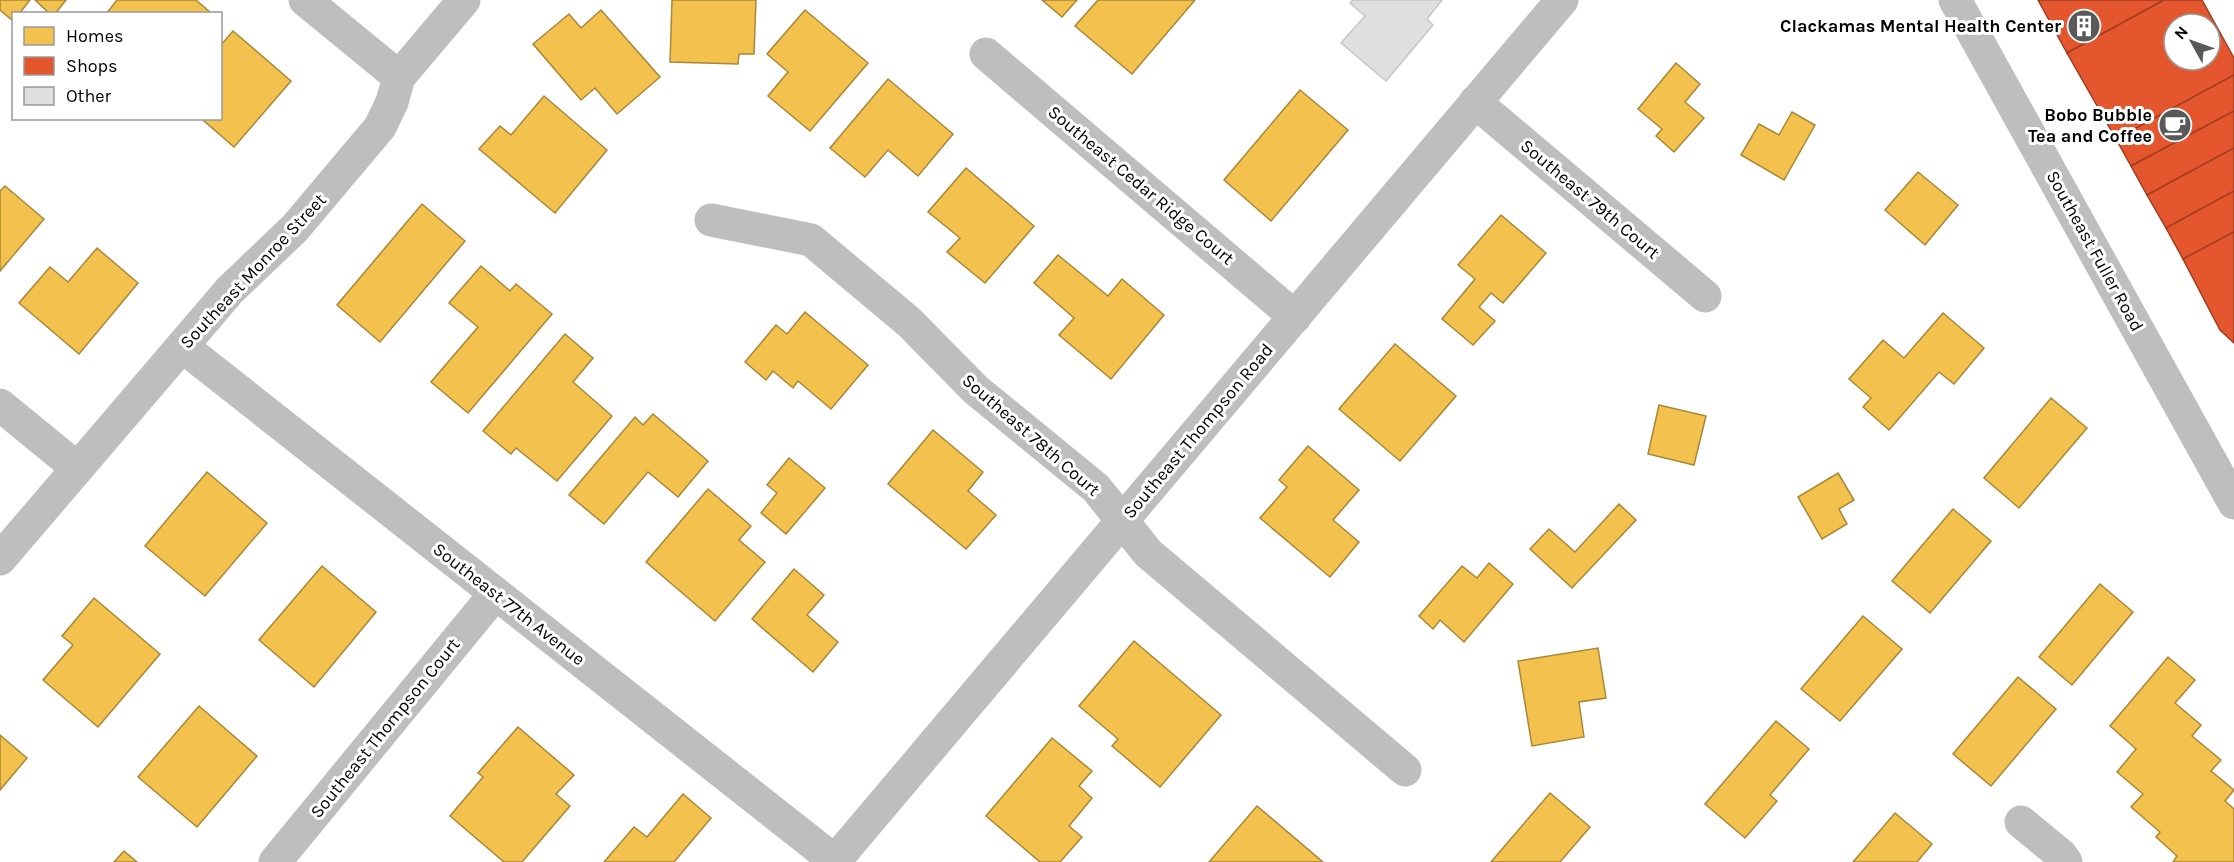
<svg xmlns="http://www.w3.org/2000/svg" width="2234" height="862" font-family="Karla,sans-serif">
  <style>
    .homes { fill: #f2c14e; stroke: #a98737; stroke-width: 1.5 }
    .shops { fill: #e4572e; stroke: #a03d20; stroke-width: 1.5; fill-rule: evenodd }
    .building { fill: #dfdfdf; stroke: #c6c6c6; stroke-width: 1.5 }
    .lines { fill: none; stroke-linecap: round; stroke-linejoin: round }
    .minor { stroke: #bebebe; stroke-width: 33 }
    .labels { text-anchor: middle; stroke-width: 6; stroke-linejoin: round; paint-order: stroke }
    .poi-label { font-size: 18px; font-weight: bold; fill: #000; stroke: #fff; text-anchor: end }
    .street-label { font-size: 18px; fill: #000; stroke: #fff }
  </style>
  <rect width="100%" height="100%" fill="#fff"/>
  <g class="homes">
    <path d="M 0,0 L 30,0 L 19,14 L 14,14 L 13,21 L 0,10 Z"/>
    <path d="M 35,0 L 66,0 L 55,14 L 50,14 Z"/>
    <path d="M 117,0 L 196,0 L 211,13 L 106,14 Z"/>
    <path d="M 672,0 L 756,0 L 754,54 L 739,54 L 738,64 L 670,62 Z"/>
    <path d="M 1042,0 L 1077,0 L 1062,17 Z"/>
    <path d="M 1098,0 L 1195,0 L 1132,74 L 1075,26 Z"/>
    <path d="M 601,10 L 660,77 L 617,114 L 595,88 L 581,100 L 533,44 L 569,14 L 581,28 Z"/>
    <path d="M 805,10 L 868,63 L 810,131 L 768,96 L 788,72 L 767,54 Z"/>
    <path d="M 233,31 L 291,81 L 234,147 L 203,120 L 204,118 L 220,118 L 220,46 Z"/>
    <path d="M 1676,63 L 1700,84 L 1685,102 L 1704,118 L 1674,152 L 1656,136 L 1662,129 L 1638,109 Z"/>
    <path d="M 888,79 L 953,134 L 918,176 L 888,150 L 865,177 L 830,148 Z"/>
    <path d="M 1300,90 L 1348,130 L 1271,221 L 1224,180 Z"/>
    <path d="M 544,96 L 607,150 L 555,213 L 479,149 L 500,126 L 511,135 Z"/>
    <path d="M 1792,112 L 1815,125 L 1784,180 L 1741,155 L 1759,124 L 1779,135 Z"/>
    <path d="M 966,168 L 1034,226 L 985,283 L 947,252 L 960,238 L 928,212 Z"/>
    <path d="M 1918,172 L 1958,205 L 1925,245 L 1885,210 Z"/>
    <path d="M 5,186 L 44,219 L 0,271 L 0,191 Z"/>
    <path d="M 422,204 L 465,241 L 380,342 L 337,305 Z"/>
    <path d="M 1501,215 L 1546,253 L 1503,303 L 1491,293 L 1479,307 L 1495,321 L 1473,345 L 1442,319 L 1475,279 L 1458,265 Z"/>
    <path d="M 97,248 L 138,283 L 79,354 L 19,303 L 50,267 L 68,282 Z"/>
    <path d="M 1058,255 L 1108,296 L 1122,279 L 1164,315 L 1111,379 L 1059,335 L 1074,318 L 1034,283 Z"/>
    <path d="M 481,266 L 510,291 L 516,284 L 552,314 L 468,413 L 431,382 L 478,327 L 449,303 Z"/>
    <path d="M 805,312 L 868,365 L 831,409 L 798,381 L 793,388 L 773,371 L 766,380 L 745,362 L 776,325 L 787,334 Z"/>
    <path d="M 1943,313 L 1984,348 L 1954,384 L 1939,372 L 1889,430 L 1863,407 L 1871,398 L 1849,379 L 1883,340 L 1904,358 Z"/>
    <path d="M 565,334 L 593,358 L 573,382 L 612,416 L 557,481 L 516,448 L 511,454 L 483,431 Z"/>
    <path d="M 1395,344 L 1456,396 L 1400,461 L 1339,409 Z"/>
    <path d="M 2051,398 L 2087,428 L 2019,508 L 1984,478 Z"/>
    <path d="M 1659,405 L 1706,416 L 1694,465 L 1648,454 Z"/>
    <path d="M 653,414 L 708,461 L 678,497 L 648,472 L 604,524 L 569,495 L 635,417 L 643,425 Z"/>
    <path d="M 933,430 L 983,472 L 968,491 L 996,515 L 966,549 L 888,484 Z"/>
    <path d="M 1308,446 L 1359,490 L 1333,520 L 1359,542 L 1330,577 L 1260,518 L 1287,487 L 1279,480 Z"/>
    <path d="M 789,458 L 825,488 L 786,534 L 761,513 L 777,493 L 767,485 Z"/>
    <path d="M 207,472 L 267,523 L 205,596 L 145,546 Z"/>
    <path d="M 1838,473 L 1854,500 L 1839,509 L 1847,524 L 1822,539 L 1798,497 Z"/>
    <path d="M 708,489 L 751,526 L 739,540 L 765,562 L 715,621 L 646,562 Z"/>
    <path d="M 1619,504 L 1636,520 L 1572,588 L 1530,549 L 1549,529 L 1575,552 Z"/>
    <path d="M 1953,509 L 1991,541 L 1930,613 L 1892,581 Z"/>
    <path d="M 1489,563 L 1513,584 L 1464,642 L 1440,620 L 1433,629 L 1419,616 L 1462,566 L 1477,578 Z"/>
    <path d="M 322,566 L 376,612 L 314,687 L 259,640 Z"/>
    <path d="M 794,569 L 824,595 L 807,615 L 838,642 L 813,672 L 752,619 Z"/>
    <path d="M 2100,584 L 2133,612 L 2072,685 L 2039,657 Z"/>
    <path d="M 94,598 L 160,654 L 98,727 L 43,680 L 73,645 L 62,636 Z"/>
    <path d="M 1863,616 L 1902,649 L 1840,721 L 1801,689 Z"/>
    <path d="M 1134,641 L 1221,715 L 1160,787 L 1112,746 L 1118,739 L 1079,706 Z"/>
    <path d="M 1598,648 L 1606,698 L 1579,702 L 1584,737 L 1532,746 L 1518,661 Z"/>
    <path d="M 2168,657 L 2195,680 L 2175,703 L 2201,725 L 2192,736 L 2221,760 L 2211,771 L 2234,790 L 2225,801 L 2234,809 L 2234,862 L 2173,862 L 2177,856 L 2156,837 L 2160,832 L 2131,807 L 2143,794 L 2117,772 L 2136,749 L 2110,726 Z"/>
    <path d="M 2018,677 L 2056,709 L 1991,786 L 1953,754 Z"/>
    <path d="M 199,706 L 257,756 L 197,827 L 138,777 Z"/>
    <path d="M 1776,721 L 1809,749 L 1770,795 L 1777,801 L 1745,838 L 1705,804 Z"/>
    <path d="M 518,727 L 574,775 L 556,794 L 570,806 L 522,862 L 504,862 L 450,816 L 483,777 L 478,773 Z"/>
    <path d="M 0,735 L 27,758 L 0,790 Z"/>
    <path d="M 1052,738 L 1092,771 L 1079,786 L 1092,798 L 1069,826 L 1082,837 L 1060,862 L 1040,862 L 986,816 Z"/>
    <path d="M 1550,793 L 1590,827 L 1560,862 L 1491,862 Z"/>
    <path d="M 683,794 L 711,818 L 674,862 L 604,862 L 634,827 L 647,837 Z"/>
    <path d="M 1257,806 L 1323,862 L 1209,862 Z"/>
    <path d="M 1895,813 L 1932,844 L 1917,862 L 1853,862 Z"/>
    <path d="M 124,851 L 137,862 L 114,862 Z"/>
  </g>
  <g class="shops">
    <path d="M 2038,0 L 2164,0 L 2067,53 Z"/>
    <path d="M 2164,0 L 2202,0 L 2234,58 L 2234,75 L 2116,139 L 2067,53 ZM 2174,24 L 2210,24 L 2210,60 L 2174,60 Z"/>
    <path d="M 2234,75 L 2234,111 L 2131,166 L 2116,139 Z"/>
    <path d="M 2234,111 L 2234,148 L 2147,195 L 2131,166 Z"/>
    <path d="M 2234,148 L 2234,191 L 2166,228 L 2147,195 Z"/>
    <path d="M 2234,191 L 2234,232 L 2183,259 L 2166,228 Z"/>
    <path d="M 2234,232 L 2234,343 L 2220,330 L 2183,259 Z"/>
  </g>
  <path class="building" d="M 1353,0 L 1442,0 L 1427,19 L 1433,25 L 1386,81 L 1341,43 L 1365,16 L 1350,3 Z"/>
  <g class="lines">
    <g class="minor">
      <path d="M 305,0 L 399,77"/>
      <path d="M 1955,0 L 2234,503"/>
      <path d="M 986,54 L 1295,317"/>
      <path d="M 1475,102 L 1705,296"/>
      <path d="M 711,220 L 811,240 L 909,322 L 976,390 L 1096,488 L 1148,553 L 1405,770"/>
      <path d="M 183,347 L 835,861"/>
      <path d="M 0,405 L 77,468"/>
      <path d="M 0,559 L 230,290 L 295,228 L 380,127 L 392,102 L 399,77 L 464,0"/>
      <path d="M 2021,822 L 2061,855 L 2066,862"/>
      <path d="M 275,862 L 495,594"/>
      <path d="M 834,862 L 1562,0"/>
    </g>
  </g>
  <defs>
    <symbol id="building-disc" viewBox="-11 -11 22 22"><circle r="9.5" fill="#595959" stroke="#fff"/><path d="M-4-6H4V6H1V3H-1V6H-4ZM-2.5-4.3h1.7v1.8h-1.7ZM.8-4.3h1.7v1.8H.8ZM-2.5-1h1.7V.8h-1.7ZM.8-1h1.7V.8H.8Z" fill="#fff"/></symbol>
    <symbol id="cafe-disc" viewBox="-11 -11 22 22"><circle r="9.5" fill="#595959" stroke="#fff"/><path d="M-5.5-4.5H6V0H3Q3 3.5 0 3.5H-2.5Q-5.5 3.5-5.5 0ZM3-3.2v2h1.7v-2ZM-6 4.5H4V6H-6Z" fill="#fff"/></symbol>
  </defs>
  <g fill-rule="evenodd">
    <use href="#building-disc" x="2065" y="7" width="38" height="38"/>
    <use href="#cafe-disc" x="2156" y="106" width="38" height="38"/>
  </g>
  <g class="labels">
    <g class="poi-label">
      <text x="2061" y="32">Clackamas Mental Health Center</text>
      <text x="2152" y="121">Bobo Bubble<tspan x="2152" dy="21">Tea and Coffee</tspan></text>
    </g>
    <g class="street-label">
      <text transform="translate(1141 185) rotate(40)" y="6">Southeast Cedar Ridge Court</text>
      <text transform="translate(1590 199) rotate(40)" y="6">Southeast 79th Court</text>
      <text transform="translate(2095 251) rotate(61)" y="6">Southeast Fuller Road</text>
      <text transform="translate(253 271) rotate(-47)" y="6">Southeast Monroe Street</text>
      <text transform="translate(1198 431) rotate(-50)" y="6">Southeast Thompson Road</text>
      <text transform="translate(1031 435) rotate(41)" y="6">Southeast 78th Court</text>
      <text transform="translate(509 604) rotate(38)" y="6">Southeast 77th Avenue</text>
      <text transform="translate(385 728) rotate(-51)" y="6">Southeast Thompson Court</text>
    </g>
  </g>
  <rect x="12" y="12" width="210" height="108" fill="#ffffff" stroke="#999999" stroke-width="1.5"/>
  <rect x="24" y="27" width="30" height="18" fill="#f2c14e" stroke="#999999" stroke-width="1.5"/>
  <text x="66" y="42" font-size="18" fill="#000000">Homes</text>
  <rect x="24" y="57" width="30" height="18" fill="#e4572e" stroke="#999999" stroke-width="1.5"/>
  <text x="66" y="72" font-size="18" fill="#000000">Shops</text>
  <rect x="24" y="87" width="30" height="18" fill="#dfdfdf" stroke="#999999" stroke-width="1.5"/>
  <text x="66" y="102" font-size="18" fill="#000000">Other</text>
  <g transform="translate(2192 42) rotate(310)"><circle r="28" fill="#ffffff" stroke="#999999" stroke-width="1.5"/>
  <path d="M0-4.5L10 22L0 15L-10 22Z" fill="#595959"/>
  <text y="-9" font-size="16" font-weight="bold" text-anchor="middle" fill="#000000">N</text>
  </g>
</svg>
